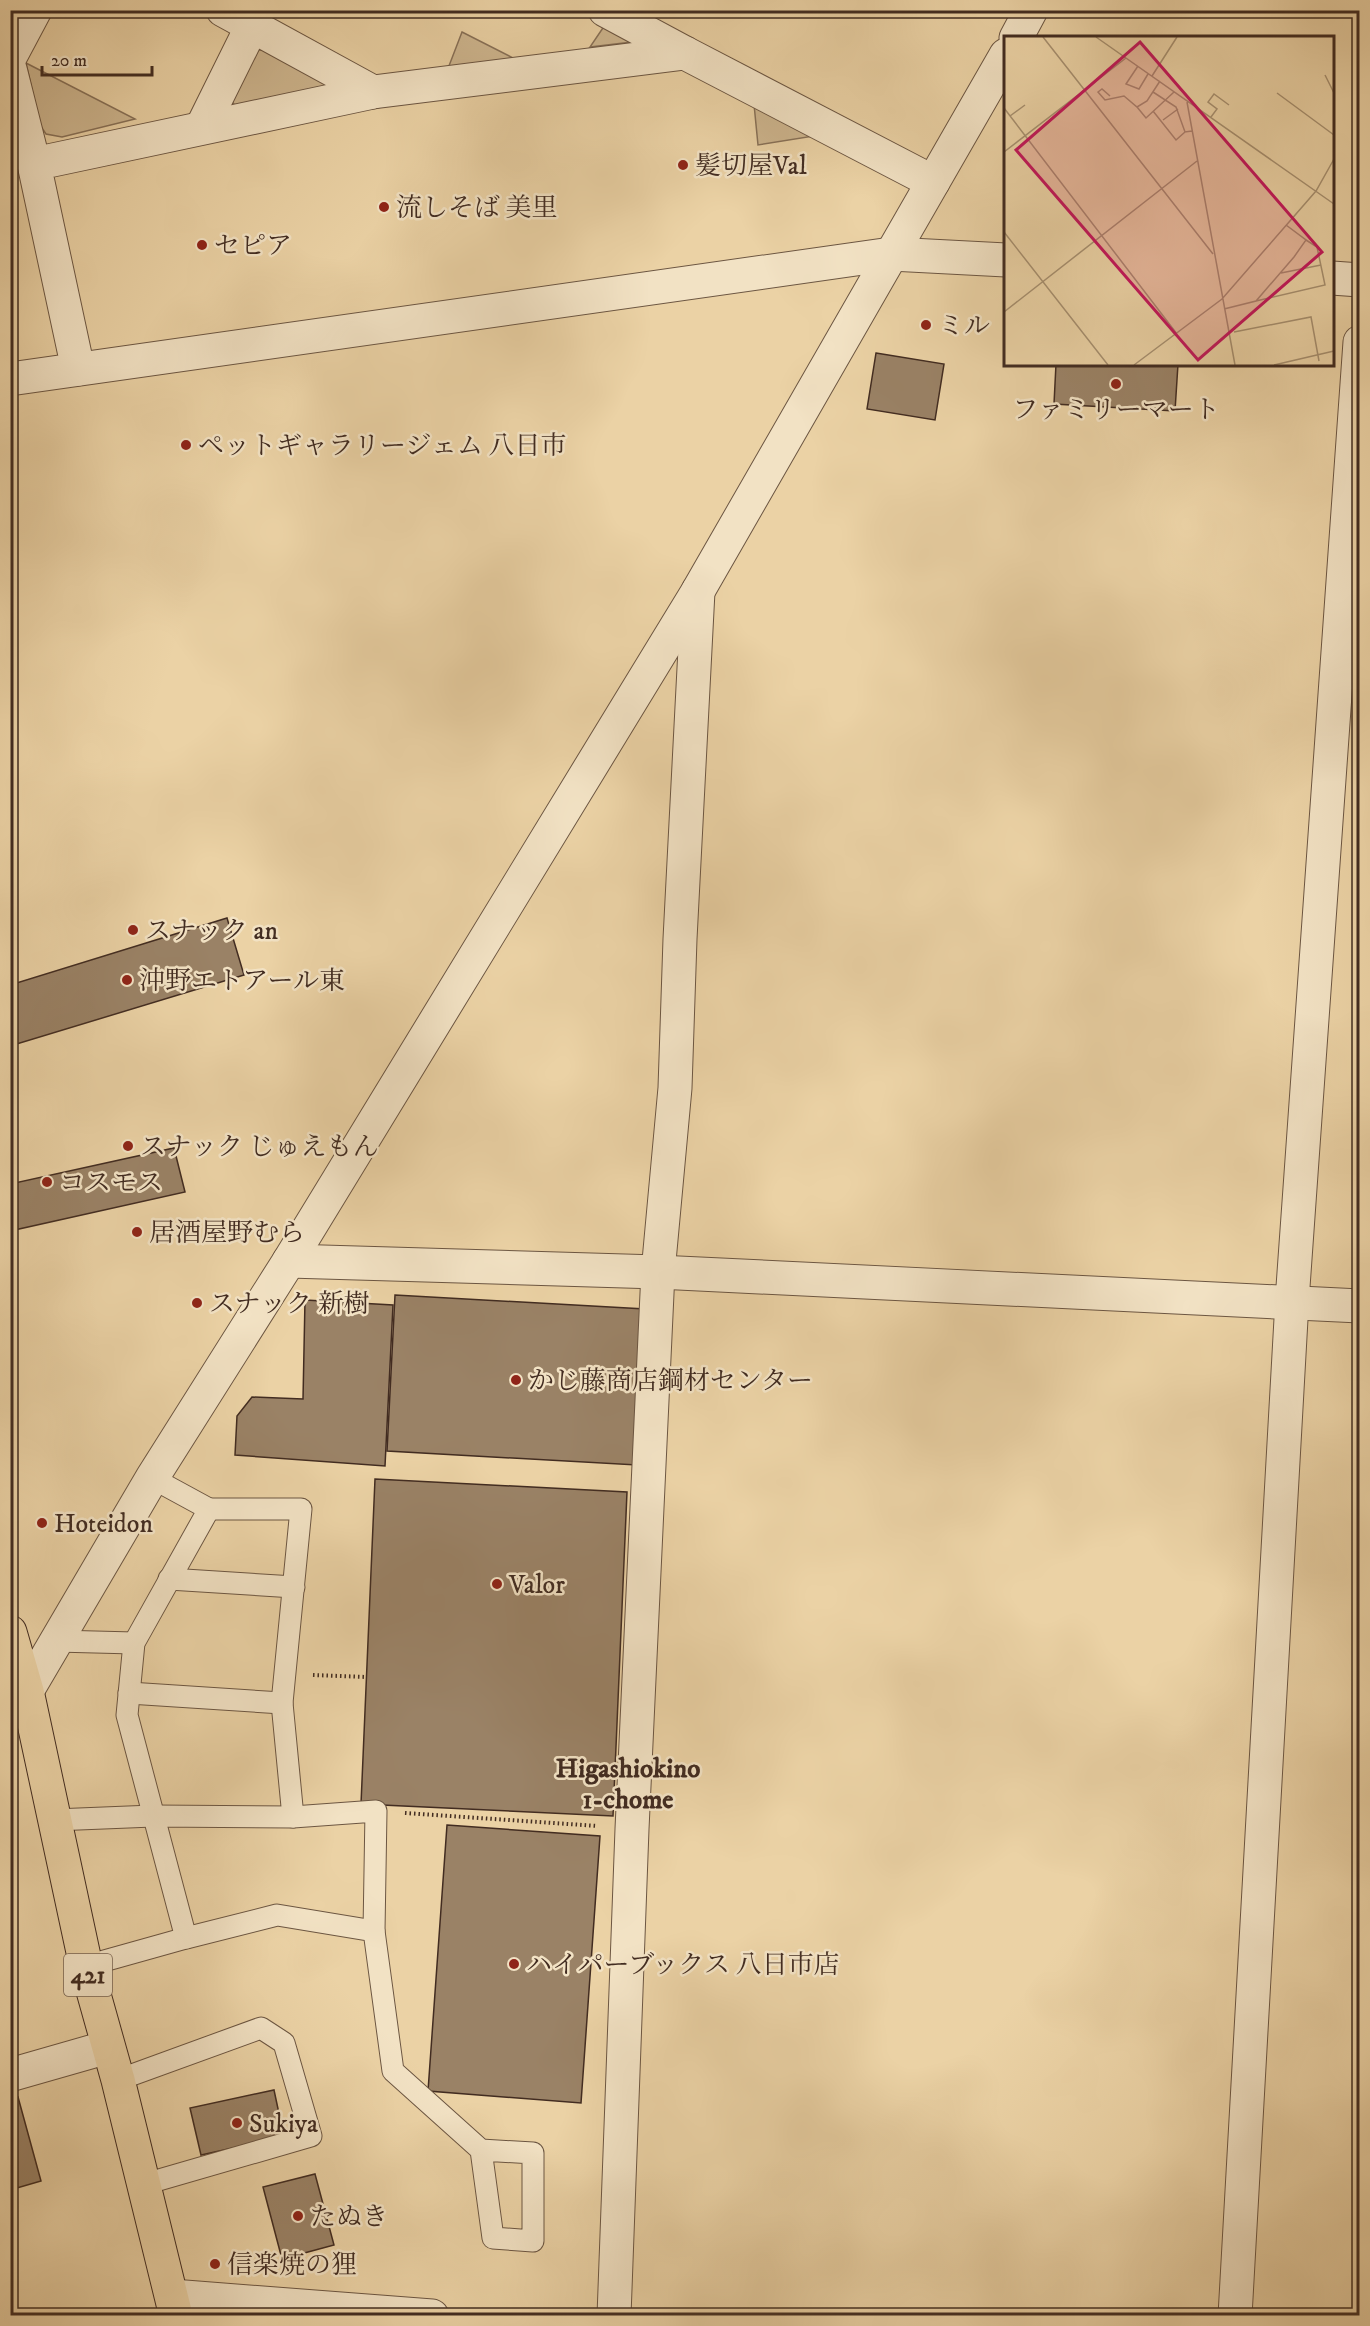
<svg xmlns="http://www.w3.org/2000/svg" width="1370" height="2326" font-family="'IM FELL DW Pica','Noto Serif JP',serif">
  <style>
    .park { fill: #ceb68f; stroke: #887158; stroke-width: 1.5 }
    .building { fill: #9a8266; stroke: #422c21; stroke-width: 1.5 }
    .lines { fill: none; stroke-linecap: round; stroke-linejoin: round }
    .service-casing { stroke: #6c5642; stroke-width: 23 }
    .minor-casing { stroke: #6c5642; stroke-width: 35 }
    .tertiary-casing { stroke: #6c5642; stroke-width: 35 }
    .trunk-casing { stroke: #422c21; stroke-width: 35 }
    .path { stroke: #422c21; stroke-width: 4; stroke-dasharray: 1.5 3; stroke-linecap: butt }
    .service { stroke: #f2e2c4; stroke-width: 21 }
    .minor { stroke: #f2e2c4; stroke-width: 33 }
    .tertiary { stroke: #f2e2c4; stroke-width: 33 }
    .trunk { stroke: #ebd2a5; stroke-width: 33 }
    .poi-dot { fill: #8f2418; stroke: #f2e2c4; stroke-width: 2 }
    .labels { text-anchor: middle; stroke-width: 5; stroke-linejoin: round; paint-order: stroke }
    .shield { fill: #f2e2c4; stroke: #776352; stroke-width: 1.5 }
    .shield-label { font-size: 24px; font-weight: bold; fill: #422c21 }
    .poi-label { font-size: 26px; fill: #422c21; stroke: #f2e2c4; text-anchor: start }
    .neighbourhood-label { font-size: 27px; font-weight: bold; fill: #422c21; stroke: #f2e2c4 }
    .inset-road { fill: none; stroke: #a79070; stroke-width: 1.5 }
    .view { fill: #c2185b; fill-opacity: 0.15; stroke: #c2185b; stroke-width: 3 }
    .inset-edge { fill: none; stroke: #422c21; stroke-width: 3 }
  </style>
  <rect width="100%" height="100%" fill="#ebd2a5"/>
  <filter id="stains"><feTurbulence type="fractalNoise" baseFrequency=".00333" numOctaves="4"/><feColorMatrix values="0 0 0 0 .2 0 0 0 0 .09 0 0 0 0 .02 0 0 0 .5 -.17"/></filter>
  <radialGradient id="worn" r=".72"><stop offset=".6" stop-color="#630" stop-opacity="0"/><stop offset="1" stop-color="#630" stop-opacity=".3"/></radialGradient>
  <g class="park">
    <path d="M 611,16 L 657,39 L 590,47 Z"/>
    <path d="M 462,32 L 517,60 L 447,71 Z"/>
    <path d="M 259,50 L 270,50 L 338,88 L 238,109 L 229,98 L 246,58 Z"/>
    <path d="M 26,63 L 135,119 L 62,137 L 46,134 L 40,125 Z"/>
    <path d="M 753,94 L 833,133 L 758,145 Z"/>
  </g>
  <g class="building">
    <path d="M 876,353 L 944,364 L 935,420 L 867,409 Z"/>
    <path d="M 1056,364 L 1178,364 L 1175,411 L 1054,404 Z"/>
    <path d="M 227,918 L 244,975 L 10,1046 L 10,985 Z"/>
    <path d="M 174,1148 L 185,1192 L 10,1231 L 10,1184 Z"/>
    <path d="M 395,1295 L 645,1309 L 637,1465 L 387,1451 Z"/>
    <path d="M 305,1300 L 393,1305 L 385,1466 L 235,1455 L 237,1416 L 252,1397 L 303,1399 Z"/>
    <path d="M 375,1479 L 627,1492 L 613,1816 L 361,1804 Z"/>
    <path d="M 447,1825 L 600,1836 L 581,2103 L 428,2091 Z"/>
    <path d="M 274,2090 L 284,2137 L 201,2155 L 190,2108 Z"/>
    <path d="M 18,2097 L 41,2181 L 10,2190 L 10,2099 Z"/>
    <path d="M 315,2174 L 334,2245 L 282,2259 L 263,2187 Z"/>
  </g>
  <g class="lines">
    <defs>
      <g id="service">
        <path d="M 152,1478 L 209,1509 L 134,1643 L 127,1715 L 186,1938"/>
        <path d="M 209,1509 L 301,1509 L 282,1703 L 293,1817"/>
        <path d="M 169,1579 L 294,1587"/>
        <path d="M 56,1641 L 134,1643"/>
        <path d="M 129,1693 L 282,1703"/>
        <path d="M 54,1820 L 153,1816 L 293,1817 L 376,1811 L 374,1931"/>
        <path d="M 86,1966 L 186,1938 L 277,1915 L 374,1931 L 393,2071 L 481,2150 L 533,2153 L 533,2241 L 493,2238 L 481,2150"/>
        <path d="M 118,2080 L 261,2028 L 284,2043 L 311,2136 L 145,2184"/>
      </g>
      <g id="minor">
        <path d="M 223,10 L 373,92"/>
        <path d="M 605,10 L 685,53"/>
        <path d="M 10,57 L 35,10"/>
        <path d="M 10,69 L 34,164"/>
        <path d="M 202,127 L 252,26"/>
        <path d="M 78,369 L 34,164 L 373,92 L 685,53 L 933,182"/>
        <path d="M 289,1261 L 658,1272 L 1360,1306"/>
        <path d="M 10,2075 L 108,2047"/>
        <path d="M 172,2296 L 432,2316"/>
        <path d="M 614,2316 L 632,1829 L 658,1272 L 675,1088 L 680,939 L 698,591"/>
        <path d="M 1235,2316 L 1292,1301 L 1360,342"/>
      </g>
      <g id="tertiary">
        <path d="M 1016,38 L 1031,10"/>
        <path d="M 1332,278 L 1360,280"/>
        <path d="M 10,379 L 891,254 L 1006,260"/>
        <path d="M 27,1691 L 152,1478 L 289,1261 L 698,591 L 1006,55"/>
      </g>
      <path id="trunk" d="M 10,1632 L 27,1691 L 86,1966 L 118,2080 L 176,2316"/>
    </defs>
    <use href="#service" class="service-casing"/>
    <use href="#minor" class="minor-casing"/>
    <use href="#tertiary" class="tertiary-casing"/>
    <use href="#trunk" class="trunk-casing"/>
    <g class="path">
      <path d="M 313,1675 L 366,1677"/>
      <path d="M 405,1813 L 598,1826"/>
    </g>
    <use href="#service" class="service"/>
    <use href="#minor" class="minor"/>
    <use href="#tertiary" class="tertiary"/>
    <use href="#trunk" class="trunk"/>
  </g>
  <g class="poi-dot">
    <circle cx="683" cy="165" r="6"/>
    <circle cx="384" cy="207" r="6"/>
    <circle cx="202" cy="245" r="6"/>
    <circle cx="926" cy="325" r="6"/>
    <circle cx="1116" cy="384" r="6"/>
    <circle cx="186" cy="445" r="6"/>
    <circle cx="133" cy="930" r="6"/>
    <circle cx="127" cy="980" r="6"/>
    <circle cx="128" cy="1146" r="6"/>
    <circle cx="47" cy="1182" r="6"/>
    <circle cx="137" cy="1232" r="6"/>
    <circle cx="197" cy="1303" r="6"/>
    <circle cx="516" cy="1380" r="6"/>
    <circle cx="42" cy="1523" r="6"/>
    <circle cx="497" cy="1584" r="6"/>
    <circle cx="514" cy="1964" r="6"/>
    <circle cx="237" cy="2123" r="6"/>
    <circle cx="298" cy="2216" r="6"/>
    <circle cx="215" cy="2264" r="6"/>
  </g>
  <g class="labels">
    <rect class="shield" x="64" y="1954" width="48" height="42" rx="4.5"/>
    <g class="shield-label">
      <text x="88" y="1983">421</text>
    </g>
    <g class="poi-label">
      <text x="695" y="174">髪切屋Val</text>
      <text x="396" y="216">流しそば 美里</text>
      <text x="214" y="254">セピア</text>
      <text x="938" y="334">ミル</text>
      <text x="1116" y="418" text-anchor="middle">ファミリーマート</text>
      <text x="198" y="454">ペットギャラリージェム 八日市</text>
      <text x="145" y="939">スナック an</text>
      <text x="139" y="989">沖野エトアール東</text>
      <text x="140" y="1155">スナック じゅえもん</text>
      <text x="59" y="1191">コスモス</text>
      <text x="149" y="1241">居酒屋野むら</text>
      <text x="209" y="1312">スナック 新樹</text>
      <text x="528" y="1389">かじ藤商店鋼材センター</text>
      <text x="54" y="1532">Hoteidon</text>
      <text x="509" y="1593">Valor</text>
      <text x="526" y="1973">ハイパーブックス 八日市店</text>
      <text x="249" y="2132">Sukiya</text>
      <text x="310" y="2225">たぬき</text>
      <text x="227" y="2273">信楽焼の狸</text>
    </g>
    <g class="neighbourhood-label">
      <text x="628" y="1777">Higashiokino<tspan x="628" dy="31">1-chome</tspan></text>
    </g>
  </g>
  <g transform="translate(1004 36)">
    <rect width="330" height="330" fill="#ebd2a5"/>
    <path class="inset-road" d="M 39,1 L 209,218M 92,1 L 330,168M 134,30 L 122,48 L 135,53 L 144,38M 321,39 L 330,57M 148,40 L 173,1M 149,56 L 172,71 L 181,96 L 188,95M 273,57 L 330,99M 106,60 L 98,53 L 94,56 L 101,64 L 120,60 L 133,71 L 143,65 L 156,45M 183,66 L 231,329M 133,71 L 142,82 L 170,56M 0,72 L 173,298M 149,75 L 172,104 L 181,96M 6,80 L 21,69M 207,81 L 213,73 L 204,66 L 210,58 L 225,69M 159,84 L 174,73M 0,116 L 122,22M 0,196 L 104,329M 277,237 L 317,229M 252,265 L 321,249 L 313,211 L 302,204M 220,273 L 252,265 L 290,221 L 302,204 L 282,189M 0,276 L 193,125M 230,296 L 307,281 L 315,325M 130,329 L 218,263 L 312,155 L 330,123M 270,329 L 330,315"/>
    <path class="view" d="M 136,6 L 318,216 L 194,324 L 12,114 Z"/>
    <rect width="330" height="330" class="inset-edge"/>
  </g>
  <rect width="1370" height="2326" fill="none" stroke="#ebd2a5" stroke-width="36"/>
  <rect x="12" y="12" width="1346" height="2302" fill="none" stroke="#422c21" stroke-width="3"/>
  <rect x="18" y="18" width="1334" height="2290" fill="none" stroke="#422c21" stroke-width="1.5"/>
  <path d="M42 66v9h110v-9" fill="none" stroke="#422c21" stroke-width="3"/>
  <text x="51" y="66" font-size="18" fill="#422c21" stroke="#f2e2c4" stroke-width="4.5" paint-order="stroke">20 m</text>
  <rect width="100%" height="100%" filter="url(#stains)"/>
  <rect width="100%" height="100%" fill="url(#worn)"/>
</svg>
